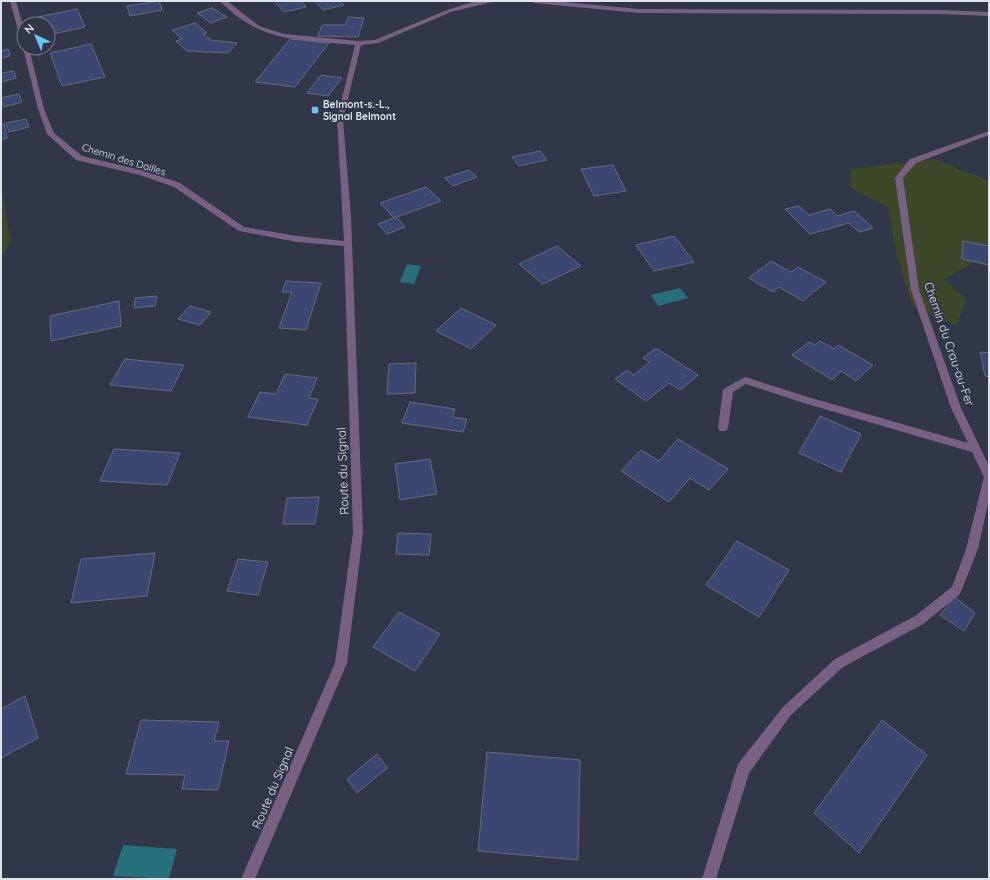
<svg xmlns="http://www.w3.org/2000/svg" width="990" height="880" font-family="Quicksand,sans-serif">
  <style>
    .green { fill: #3d4828 }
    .water { fill: #267179 }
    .building { fill: #3b4771; stroke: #646a7e }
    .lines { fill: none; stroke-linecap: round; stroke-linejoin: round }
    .minor { fill: #786082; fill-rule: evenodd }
    .poi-dot { fill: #6ec2f3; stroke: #313748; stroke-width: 1.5 }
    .labels { text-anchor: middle; stroke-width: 4; stroke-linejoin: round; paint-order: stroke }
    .far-poi-label { font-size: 10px; font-weight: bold; fill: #dfe3ee; stroke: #313748; text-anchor: start }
    .far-street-label { font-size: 10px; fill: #dfe3ee; stroke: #313748 }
    .street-label { font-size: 12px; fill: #dfe3ee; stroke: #313748 }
  </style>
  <rect width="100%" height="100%" fill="#313748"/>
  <g class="green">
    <path d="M 935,159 L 989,181 L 989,246 L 968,266 L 944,279 L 966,300 L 956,326 L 912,305 L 897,257 L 888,207 L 850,188 L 851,169 Z"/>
    <path d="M 1,186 L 11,242 L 1,257 Z"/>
  </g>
  <g class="water">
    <path d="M 407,264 L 421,266 L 414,284 L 400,282 Z"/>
    <path d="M 680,288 L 688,298 L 658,306 L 651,295 Z"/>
    <path d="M 123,845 L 177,849 L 169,879 L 113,876 Z"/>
  </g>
  <g class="building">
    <path d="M 159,1 L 162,10 L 130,16 L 127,6 Z"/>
    <path d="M 274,1 L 301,1 L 306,7 L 284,12 Z"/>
    <path d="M 315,1 L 340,1 L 344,5 L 323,10 Z"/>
    <path d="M 212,8 L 227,17 L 211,23 L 197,13 Z"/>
    <path d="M 77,9 L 85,27 L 48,35 L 48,24 L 40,24 L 38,17 Z"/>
    <path d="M 348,17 L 364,18 L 358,37 L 318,36 L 322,25 L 345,25 Z"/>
    <path d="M 195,23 L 207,33 L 203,34 L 211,40 L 237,43 L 228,53 L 187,51 L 176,41 L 182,39 L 172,30 Z"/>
    <path d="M 290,39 L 329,43 L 295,87 L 255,82 Z"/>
    <path d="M 91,44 L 105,77 L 62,86 L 50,53 Z"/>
    <path d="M 8,49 L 10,56 L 1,58 L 1,51 Z"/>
    <path d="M 14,71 L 16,78 L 1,82 L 1,73 Z"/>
    <path d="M 321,75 L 342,78 L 328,96 L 307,93 Z"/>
    <path d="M 19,94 L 22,102 L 3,107 L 1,98 Z"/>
    <path d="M 26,119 L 29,127 L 9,132 L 6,123 Z"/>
    <path d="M 4,123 L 7,138 L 1,140 L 1,124 Z"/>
    <path d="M 540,151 L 547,160 L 519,166 L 512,157 Z"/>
    <path d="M 613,165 L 626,191 L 594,196 L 581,169 Z"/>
    <path d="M 469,170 L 477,177 L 453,186 L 445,178 Z"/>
    <path d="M 426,187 L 441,201 L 394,218 L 380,203 Z"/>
    <path d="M 799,206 L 809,215 L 830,209 L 837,216 L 854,211 L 873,228 L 859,232 L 849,223 L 810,234 L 785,209 Z"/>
    <path d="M 396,217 L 405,227 L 387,234 L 378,224 Z"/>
    <path d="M 674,236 L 694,262 L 654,271 L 636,245 Z"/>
    <path d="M 963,241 L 989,246 L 989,265 L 962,259 Z"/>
    <path d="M 557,246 L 581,266 L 543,284 L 519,264 Z"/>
    <path d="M 771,261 L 791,272 L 798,267 L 826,282 L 803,301 L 779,287 L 773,292 L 749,278 Z"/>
    <path d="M 286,281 L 321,283 L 306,330 L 279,328 L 292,292 L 282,292 Z"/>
    <path d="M 157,296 L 155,306 L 134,308 L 135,298 Z"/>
    <path d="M 119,301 L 121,326 L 51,341 L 50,316 Z"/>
    <path d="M 190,306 L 211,312 L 200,325 L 178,319 Z"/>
    <path d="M 461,308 L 496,325 L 471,349 L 436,331 Z"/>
    <path d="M 820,341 L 834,349 L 838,345 L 873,365 L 856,381 L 841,371 L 832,380 L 792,355 L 809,342 L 815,345 Z"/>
    <path d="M 656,348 L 698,375 L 680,390 L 669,383 L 646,401 L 615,379 L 627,370 L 634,375 L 650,362 L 643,358 Z"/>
    <path d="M 980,352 L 989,353 L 989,377 L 985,376 Z"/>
    <path d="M 125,359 L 184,365 L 171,391 L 110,385 Z"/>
    <path d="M 416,363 L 415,393 L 387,394 L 389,364 Z"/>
    <path d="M 285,374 L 317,378 L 309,398 L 318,399 L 307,425 L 248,417 L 260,392 L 276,394 Z"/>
    <path d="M 410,402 L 455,409 L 452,417 L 467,419 L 463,432 L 402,423 Z"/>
    <path d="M 820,416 L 861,434 L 841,472 L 799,453 Z"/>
    <path d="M 678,439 L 728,469 L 709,490 L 690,478 L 669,502 L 621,471 L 641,450 L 659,461 Z"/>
    <path d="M 114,449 L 180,453 L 167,485 L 100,481 Z"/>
    <path d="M 430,459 L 437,494 L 400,500 L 395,464 Z"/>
    <path d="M 319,497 L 315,524 L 283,524 L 287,498 Z"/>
    <path d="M 398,533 L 431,534 L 429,555 L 396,554 Z"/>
    <path d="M 737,541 L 789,570 L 759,617 L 706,585 Z"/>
    <path d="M 155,553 L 147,596 L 71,603 L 81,559 Z"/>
    <path d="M 238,559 L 268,562 L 258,595 L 227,591 Z"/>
    <path d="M 955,597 L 975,613 L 964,631 L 940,615 Z"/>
    <path d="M 399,612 L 440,634 L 415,671 L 373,647 Z"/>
    <path d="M 25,696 L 38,738 L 1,758 L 1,709 Z"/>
    <path d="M 141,720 L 219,722 L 214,741 L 229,741 L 218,790 L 182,789 L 185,775 L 126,774 Z"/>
    <path d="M 882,720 L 927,755 L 859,853 L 814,813 Z"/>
    <path d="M 487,752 L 580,760 L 578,860 L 478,851 Z"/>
    <path d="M 377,754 L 387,768 L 357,793 L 347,779 Z"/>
  </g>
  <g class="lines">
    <g class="minor">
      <path d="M 10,1 L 16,1 L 24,30 L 24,43 L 21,41 Z"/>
      <path d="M 220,1 L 227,1 L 259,26 L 284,34 L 358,41 L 375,40 L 447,10 L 473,2 L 496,1 L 451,12 L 378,43 L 361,45 L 343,119 L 351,216 L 363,533 L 347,663 L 255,879 L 241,879 L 335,663 L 353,533 L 344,246 L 297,242 L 239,231 L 174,187 L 140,175 L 76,160 L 47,134 L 38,109 L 23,48 L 24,47 L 24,48 L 29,48 L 44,109 L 54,133 L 82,156 L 145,171 L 180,183 L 244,227 L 297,236 L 344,241 L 337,119 L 355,45 C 301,40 260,43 220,1 Z"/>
      <path d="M 531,1 L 552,1 L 639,9 L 941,10 L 989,12 L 989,16 L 941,14 L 639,13 L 534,3 Z"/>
      <path d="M 989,131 L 989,135 L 916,163 L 903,178 L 919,290 L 961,408 L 989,466 L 989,499 L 978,549 L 960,594 L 923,624 L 843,667 L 791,715 L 749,773 L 716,879 L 702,879 L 738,764 L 783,707 L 835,659 L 915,616 L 952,587 L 966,549 L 984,477 L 972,452 L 807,404 L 746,384 L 733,392 L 728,428 L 726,431 L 720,431 L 718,428 L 723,390 L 725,388 L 745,377 L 808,397 L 968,443 L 951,408 L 911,290 L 895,178 L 910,159 Z"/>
    </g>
  </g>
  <rect class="poi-dot" x="311" y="106" width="8" height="8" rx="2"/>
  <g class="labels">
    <g class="far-poi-label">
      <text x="323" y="108">Belmont-s.-L.,<tspan x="323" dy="12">Signal Belmont</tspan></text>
    </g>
    <g class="far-street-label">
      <text transform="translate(124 159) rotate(17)" y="4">Chemin des Dailles</text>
    </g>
    <g class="street-label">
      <text transform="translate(949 344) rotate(71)" y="4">Chemin du Crau-au-Fer</text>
      <text transform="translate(343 471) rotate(-92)" y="4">Route du Signal</text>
      <text transform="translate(273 788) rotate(-67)" y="4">Route du Signal</text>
    </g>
  </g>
  <rect width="990" height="880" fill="none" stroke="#dfe3ee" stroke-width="4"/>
  <g transform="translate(36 36) rotate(316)"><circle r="19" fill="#313748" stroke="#777c8a"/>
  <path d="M0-3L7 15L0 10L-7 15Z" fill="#6ec2f3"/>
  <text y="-6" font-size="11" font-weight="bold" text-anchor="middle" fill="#dfe3ee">N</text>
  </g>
</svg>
